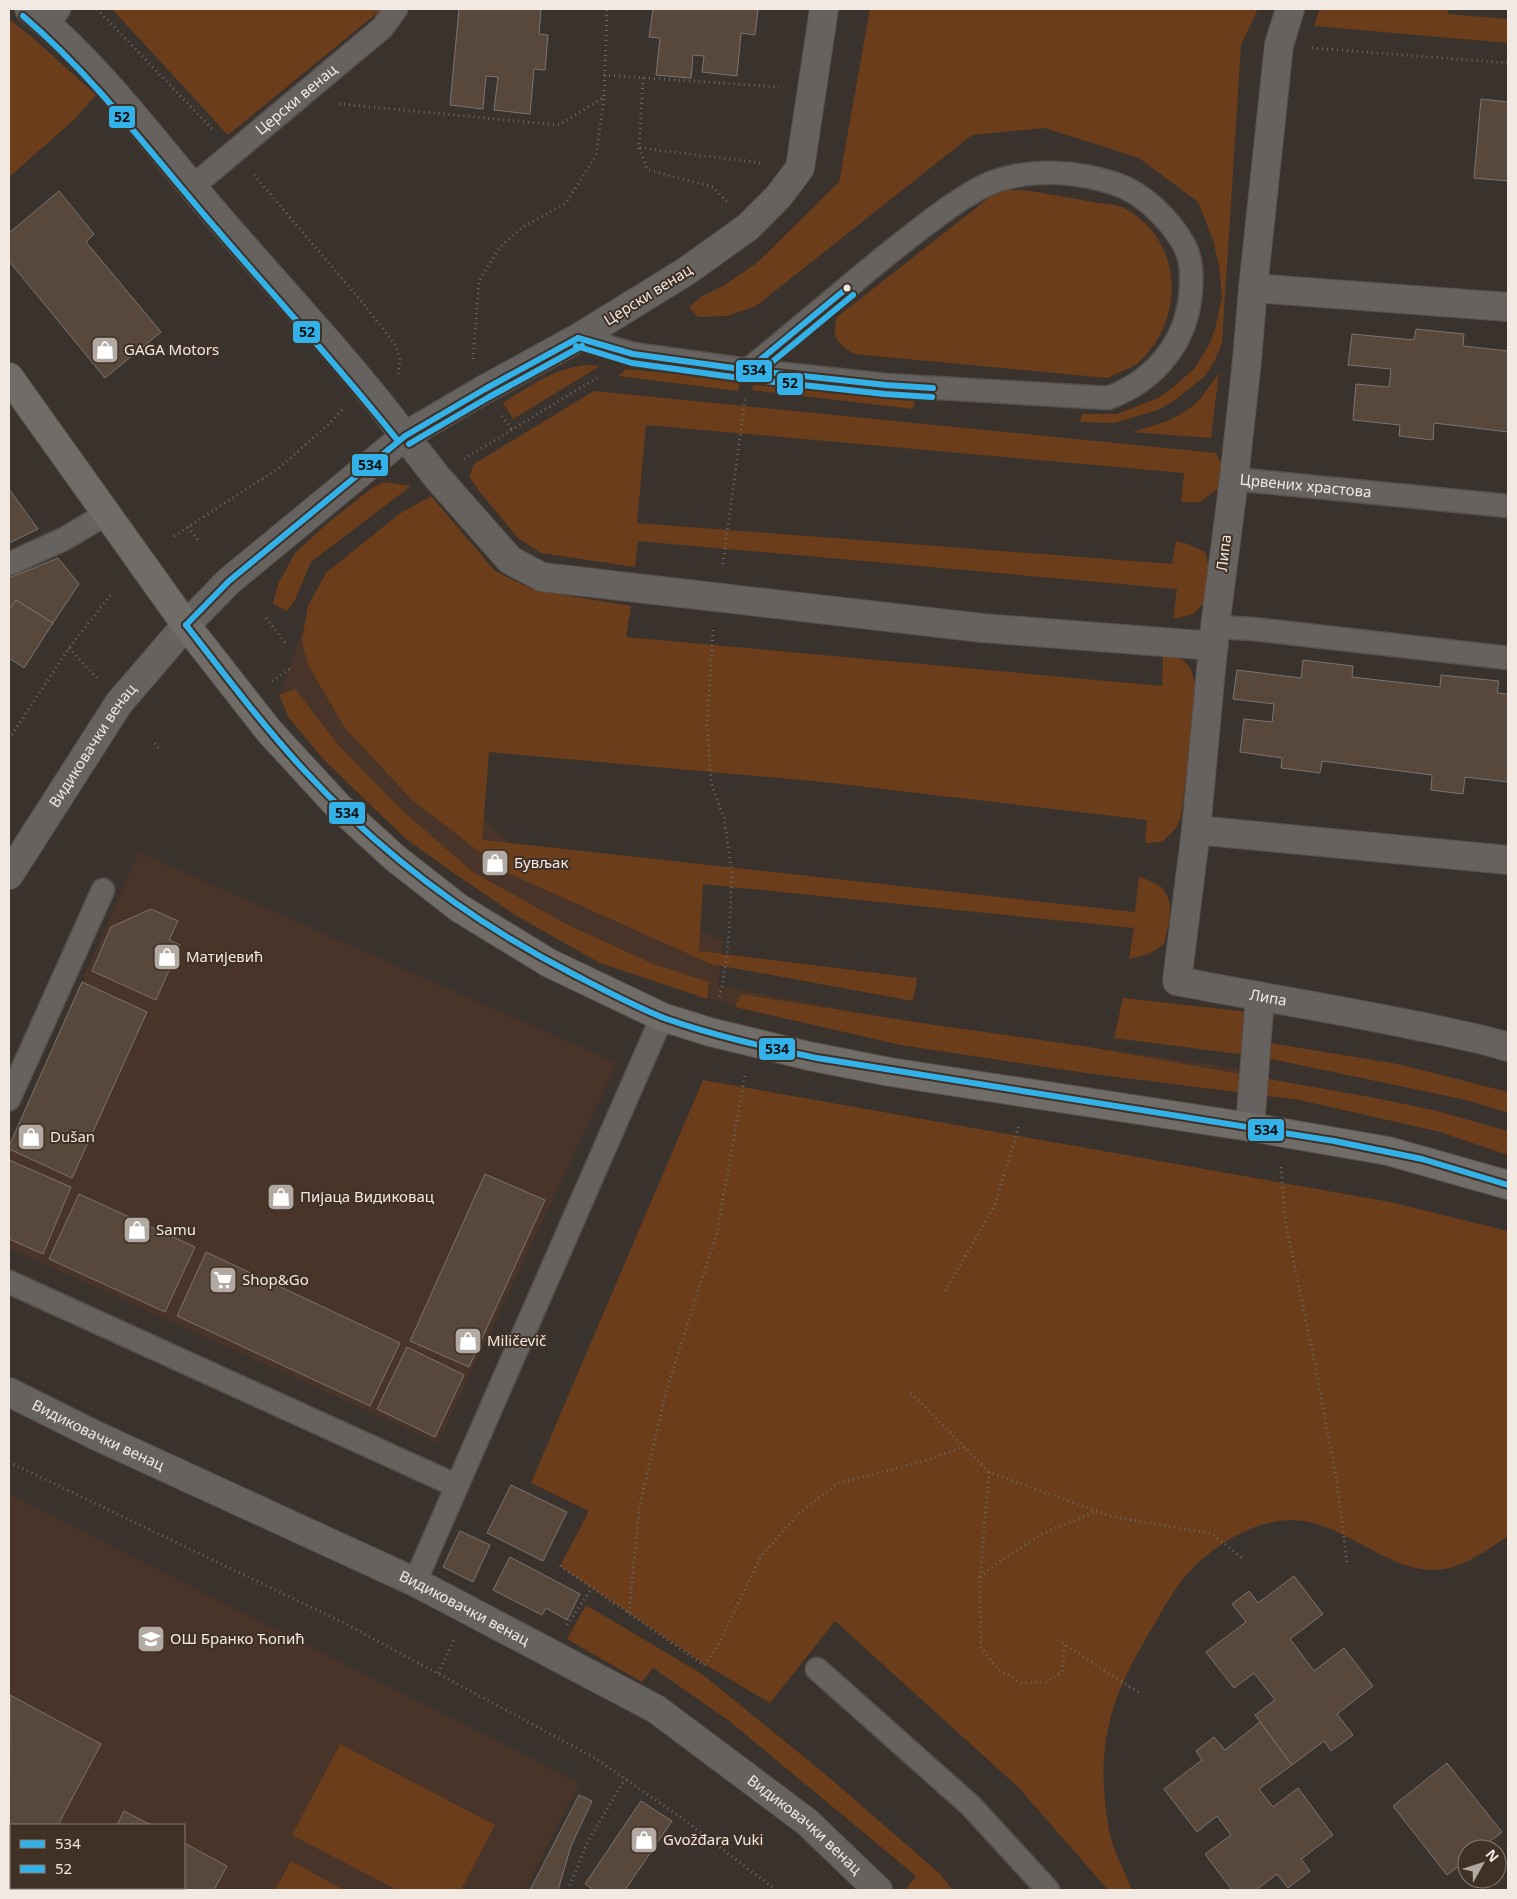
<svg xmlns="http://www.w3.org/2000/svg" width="1517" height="1899" font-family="'Noto Sans',sans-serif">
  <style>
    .built { fill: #483428; fill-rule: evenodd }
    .green { fill: #6b3d1a }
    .building { fill: #58473b; stroke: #7b746f }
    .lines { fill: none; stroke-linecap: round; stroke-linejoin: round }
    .service-casing { stroke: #57504b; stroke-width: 25 }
    .pedestrian-casing { stroke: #57504b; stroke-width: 30 }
    .minor-casing { stroke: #57504b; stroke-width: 30 }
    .tertiary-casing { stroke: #57504b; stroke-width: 30 }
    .secondary-casing { stroke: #57504b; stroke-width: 30 }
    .path { stroke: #6c6866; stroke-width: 3; stroke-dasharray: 1 4; stroke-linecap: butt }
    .service { stroke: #65625f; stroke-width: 22 }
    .pedestrian { stroke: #65625f; stroke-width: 28 }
    .minor { stroke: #65625f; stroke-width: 28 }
    .tertiary { stroke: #65625f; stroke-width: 28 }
    .secondary { stroke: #706c68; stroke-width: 28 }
    .bus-1-casing { stroke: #403127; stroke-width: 10 }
    .bus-2-casing { stroke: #403127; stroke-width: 10 }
    .bus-1 { stroke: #33b2e9; stroke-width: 6 }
    .bus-2 { stroke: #33b2e9; stroke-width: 6 }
    .bus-dot { fill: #f3e9e3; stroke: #403127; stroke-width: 2 }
    .labels { text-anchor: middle; stroke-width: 4; stroke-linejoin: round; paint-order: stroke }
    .street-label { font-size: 15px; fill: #f3e9e3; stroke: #403127 }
    .poi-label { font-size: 15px; fill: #f3e9e3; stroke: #403127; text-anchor: start }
    .line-badge { stroke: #403127; stroke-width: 2 }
    .pale-badge-label { font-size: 14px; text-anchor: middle; font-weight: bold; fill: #111 }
  </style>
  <rect width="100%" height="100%" fill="#3a322d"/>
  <g class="built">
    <path d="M 306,619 L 444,779 L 516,850 L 723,941 L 718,985 L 881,1017 L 1250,1070 L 1249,1094 L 929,1050 L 736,1007 L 593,959 L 377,807 L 280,695 Z"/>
    <path d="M 139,852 L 617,1063 L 438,1443 L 9,1248 L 9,1146 Z"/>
    <path d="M 9,1494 L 580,1783 L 525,1890 L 9,1890 ZM 11,1825 L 184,1825 L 184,1888 L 11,1888 Z"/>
  </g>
  <g class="green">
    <path d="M 112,9 L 382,9 L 228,135 Z"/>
    <path d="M 870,9 L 1258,9 L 1241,45 L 1222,343 L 1215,360 L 1205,376 L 1175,400 L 1158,410 L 1114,423 L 1080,422 L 1082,414 L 1117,414 L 1158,398 L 1176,385 L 1195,368 L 1210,343 L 1215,329 L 1222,297 L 1219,265 L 1213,240 L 1198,202 L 1139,158 L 1045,128 L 972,135 L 756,306 L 727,316 L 698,317 L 689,307 L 702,296 L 723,286 L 758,262 L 839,182 Z"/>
    <path d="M 1320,9 L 1448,9 L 1448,14 L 1508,19 L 1508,43 L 1314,26 Z"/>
    <path d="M 9,19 L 33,38 L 96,95 L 75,119 L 9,177 Z"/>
    <path d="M 1007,190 L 1023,190 C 1048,194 1073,198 1098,203 C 1106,204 1117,204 1124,208 C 1184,240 1186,319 1138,363 C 1130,369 1117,373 1107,378 L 854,354 C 837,343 831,337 837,317 L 990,197 Z"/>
    <path d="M 585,365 L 600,366 L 513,419 L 503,403 C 529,386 554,369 585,365 Z"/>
    <path d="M 626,369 L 741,380 L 738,391 L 618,376 Z"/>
    <path d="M 1219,373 L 1211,438 L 1132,432 C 1157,425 1183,418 1201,398 C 1207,390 1213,381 1219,373 Z"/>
    <path d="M 754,379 L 916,397 L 913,409 L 752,390 Z"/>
    <path d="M 594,391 L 1216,453 L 1224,468 L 1219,488 L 1200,502 L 1181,502 L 1184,473 L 646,425 L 637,523 L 1172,564 L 1176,541 L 1188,544 L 1205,552 L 1210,572 L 1207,600 L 1193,614 L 1173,619 L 1177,589 L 638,541 L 635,567 L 541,553 L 518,538 L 479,491 L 469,476 L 474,464 Z"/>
    <path d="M 384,482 L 411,486 L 311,562 L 295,600 L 287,611 L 273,604 L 278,584 L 295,553 L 329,522 L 372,488 Z"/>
    <path d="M 431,496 L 495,571 L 534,590 L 631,606 L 626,637 L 1162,686 L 1163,657 C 1189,655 1192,669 1197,691 L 1181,817 L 1176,828 L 1162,842 L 1145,843 L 1147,820 L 823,782 L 489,752 L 482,840 L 1135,912 L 1139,876 C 1146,880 1155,882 1161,887 C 1177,903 1168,926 1164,944 L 1149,954 L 1129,959 L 1134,928 L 703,884 L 699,951 L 917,978 L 913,1001 L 711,964 L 506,872 L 413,801 L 345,728 L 308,665 L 302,641 L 308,606 L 326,573 L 399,514 Z"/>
    <path d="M 295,689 L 341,748 L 405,813 L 473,872 L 564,923 L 651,963 L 709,982 L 707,999 L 600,963 L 515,915 L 448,869 L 406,839 L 325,761 L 289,718 L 279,695 Z"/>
    <path d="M 741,994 L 921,1023 L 1083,1046 L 1370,1097 L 1433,1110 L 1508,1131 L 1508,1155 L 1440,1132 L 1300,1100 L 1086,1073 L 901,1045 L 735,1007 Z"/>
    <path d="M 1123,998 L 1267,1014 L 1264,1042 L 1398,1064 L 1508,1092 L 1508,1113 L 1466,1100 L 1262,1057 L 1114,1038 Z"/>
    <path d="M 703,1080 L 1390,1202 L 1508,1231 L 1508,1536 C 1492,1547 1475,1559 1456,1566 C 1393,1588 1344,1511 1279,1521 C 1247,1525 1213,1547 1191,1570 C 1176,1586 1166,1604 1155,1623 C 1129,1667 1107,1707 1104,1759 C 1102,1782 1106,1823 1113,1845 C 1118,1860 1126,1875 1132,1890 L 1108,1890 L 1018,1787 L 835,1621 L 770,1703 L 704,1664 L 560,1566 L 589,1511 L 531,1483 Z"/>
    <path d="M 586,1605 L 702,1674 L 825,1774 L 939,1873 L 953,1890 L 905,1890 L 916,1876 L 728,1720 L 653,1668 L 642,1682 L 567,1639 Z"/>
    <path d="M 340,1744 L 495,1825 L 461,1890 L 397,1890 L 292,1835 Z"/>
    <path d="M 291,1861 L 344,1890 L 275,1890 Z"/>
  </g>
  <g class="building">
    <path d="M 459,9 L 541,9 L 539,34 L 548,35 L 545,70 L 534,69 L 530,114 L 494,110 L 498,77 L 486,76 L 483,109 L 450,105 Z"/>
    <path d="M 653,9 L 758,9 L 755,35 L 741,33 L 737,76 L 702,72 L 704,56 L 693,55 L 691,78 L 656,75 L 660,38 L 649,37 Z"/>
    <path d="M 1481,99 L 1508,102 L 1508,181 L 1474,178 Z"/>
    <path d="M 59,191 L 94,234 L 86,242 L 161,332 L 105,378 L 9,261 L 9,233 Z"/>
    <path d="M 1416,329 L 1464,334 L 1463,346 L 1508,351 L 1508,432 L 1434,423 L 1433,440 L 1399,436 L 1400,425 L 1353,420 L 1356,384 L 1389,387 L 1391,369 L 1348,365 L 1352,334 L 1414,340 Z"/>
    <path d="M 9,489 L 38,529 L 9,543 Z"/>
    <path d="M 58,558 L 79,584 L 53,623 L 16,600 L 9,610 L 9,578 Z"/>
    <path d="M 16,600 L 53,623 L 24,668 L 9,658 L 9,610 Z"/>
    <path d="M 1303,660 L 1353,666 L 1352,677 L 1440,687 L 1441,675 L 1499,681 L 1497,693 L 1508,694 L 1508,782 L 1465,777 L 1463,794 L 1431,790 L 1432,775 L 1322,761 L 1320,773 L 1281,768 L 1282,758 L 1240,752 L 1244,719 L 1272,722 L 1274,704 L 1233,699 L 1237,670 L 1301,678 Z"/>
    <path d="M 151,909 L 178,921 L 169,940 L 180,945 L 156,1000 L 92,971 L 111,927 Z"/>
    <path d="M 82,982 L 147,1012 L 72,1178 L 9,1149 L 9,1146 Z"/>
    <path d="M 9,1160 L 71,1187 L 43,1254 L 9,1239 Z"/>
    <path d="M 485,1174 L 545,1200 L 469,1367 L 410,1341 Z"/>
    <path d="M 79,1194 L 195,1247 L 165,1312 L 49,1259 Z"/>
    <path d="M 206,1252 L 400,1343 L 370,1406 L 177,1316 Z"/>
    <path d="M 407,1347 L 464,1375 L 435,1437 L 377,1409 Z"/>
    <path d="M 511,1485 L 567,1512 L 543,1561 L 487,1533 Z"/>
    <path d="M 460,1531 L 490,1545 L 473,1582 L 443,1567 Z"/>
    <path d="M 510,1557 L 580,1594 L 567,1620 L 546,1608 L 542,1615 L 493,1590 Z"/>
    <path d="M 1294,1576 L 1323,1614 L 1290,1639 L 1314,1671 L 1344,1648 L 1373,1686 L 1337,1714 L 1353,1735 L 1331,1751 L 1324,1741 L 1292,1765 L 1255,1715 L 1275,1700 L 1254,1673 L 1234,1688 L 1206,1652 L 1246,1622 L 1232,1604 L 1249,1591 L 1258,1603 Z"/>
    <path d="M 10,1695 L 101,1744 L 58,1825 L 11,1825 L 11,1888 L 184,1888 L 184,1843 L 227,1866 L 214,1890 L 9,1890 Z"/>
    <path d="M 1260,1722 L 1292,1765 L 1259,1789 L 1273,1807 L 1298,1788 L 1333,1835 L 1301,1859 L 1310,1871 L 1288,1888 L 1277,1874 L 1256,1890 L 1232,1890 L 1205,1854 L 1231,1835 L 1217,1816 L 1197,1832 L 1164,1789 L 1202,1760 L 1196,1751 L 1214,1737 L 1225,1750 Z"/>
    <path d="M 1447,1763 L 1502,1832 L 1480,1849 L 1467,1849 L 1467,1860 L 1447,1875 L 1393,1806 Z"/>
    <path d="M 579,1795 L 592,1801 L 571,1846 L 558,1890 L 530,1890 Z"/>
    <path d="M 641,1801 L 672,1821 L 625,1890 L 594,1890 L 585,1884 Z"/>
    <path d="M 124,1811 L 151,1825 L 117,1825 Z"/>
  </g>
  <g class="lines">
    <defs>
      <g id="service">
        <path d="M 48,25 L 59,9"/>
        <path id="s1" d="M 192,187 L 382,28 L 396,9"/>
        <path d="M 578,338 L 633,354 L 748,370 L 886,385 L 1108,398 C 1157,380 1189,339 1191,287 C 1192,272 1191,256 1183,243 C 1169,219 1143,193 1116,184 C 1078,171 1031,168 993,182 C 977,188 963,198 948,208 C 920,228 894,249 867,271 C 828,304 788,337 748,370"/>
        <path id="s2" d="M 1234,479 L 1508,506"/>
        <path d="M 9,564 L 64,539 L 106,514"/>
        <path d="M 1215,627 L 1253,629 L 1508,658"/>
        <path d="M 9,1099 L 103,890"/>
        <path d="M 9,1282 L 457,1486"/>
        <path d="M 415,1582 L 662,1017"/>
        <path d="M 817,1669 L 971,1806 L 1048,1890"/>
      </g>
      <g id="pedestrian">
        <path d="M 1253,288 L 1508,307"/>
        <path d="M 1196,830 L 1508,860"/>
      </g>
      <g id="minor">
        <path d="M 824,9 L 800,168 L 778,197 L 748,227 L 685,272 L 578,338 L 485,389 L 405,436 L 436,476 L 510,560 L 542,577 L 982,628 L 1214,646"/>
        <path id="s3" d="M 1290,9 L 1279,45 L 1253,288 L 1247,360 L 1234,479 L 1215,627 L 1196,830 L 1177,981 C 1254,996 1331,1008 1408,1024 C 1442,1031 1476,1037 1508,1047"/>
        <path d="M 1250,1127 L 1260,997"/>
        <path id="s4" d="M 9,1392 L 97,1436 L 415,1582 L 656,1709 L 807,1822 L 878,1890"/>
      </g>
      <g id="tertiary">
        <path id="s5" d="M 9,875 L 119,703 L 186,625 L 229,581 L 405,436 C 345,357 276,285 212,210 C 154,142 98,65 29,9"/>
      </g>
      <path id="secondary" d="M 9,377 L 186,625 L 269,731 L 338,806 L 395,858 L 459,908 L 549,963 L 662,1017 L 710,1032 L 809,1056 L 890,1072 L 1250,1127 L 1388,1151 L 1508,1185"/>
    </defs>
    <use href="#service" class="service-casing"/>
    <use href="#pedestrian" class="pedestrian-casing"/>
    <use href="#minor" class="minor-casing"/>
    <use href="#tertiary" class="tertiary-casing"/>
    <use href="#secondary" class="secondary-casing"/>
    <g class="path">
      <path d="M 97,9 L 213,130"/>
      <path d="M 1312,48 L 1508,63"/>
      <path d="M 604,75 L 779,87"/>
      <path d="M 643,78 L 639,148 L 648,170 L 713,187 L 727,202"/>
      <path d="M 339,104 L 559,125 L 604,97 L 607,9"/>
      <path d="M 640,148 L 762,163"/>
      <path d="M 254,175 L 362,302 L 396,346 L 400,359 L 398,375"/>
      <path d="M 473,359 L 479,281 L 500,247 L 523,227 L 566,203 L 596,155 L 604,98"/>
      <path d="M 502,416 L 512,430"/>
      <path d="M 464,459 L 600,376"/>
      <path d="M 188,527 L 198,540"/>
      <path d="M 174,536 L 279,468 L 330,423 L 343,409"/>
      <path d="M 723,564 L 745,399"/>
      <path d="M 266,618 L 286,644"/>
      <path d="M 713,630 L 707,725 L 711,783 L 724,818 L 732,874 L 729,935 L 723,983 L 719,999"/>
      <path d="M 69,648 L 97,678"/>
      <path d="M 272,681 L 290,669"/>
      <path d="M 9,739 L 69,648 L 112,593"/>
      <path d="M 155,743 L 160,750"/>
      <path d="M 1281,1167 L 1286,1225 L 1315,1364 L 1338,1488 L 1347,1563"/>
      <path d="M 945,1291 L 994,1207 L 1019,1126"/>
      <path d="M 911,1393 L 989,1472 L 1110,1516 L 1212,1534 L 1242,1558"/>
      <path d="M 9,1462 L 344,1623 L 595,1758 L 680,1817 L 776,1890"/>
      <path d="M 989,1472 L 980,1578 L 981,1648 L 998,1669 L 1021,1683 L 1047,1682 L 1062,1672 L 1065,1644"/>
      <path d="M 560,1566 L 704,1665 L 718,1646 L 761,1556 L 798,1514 L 838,1483 L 921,1462 L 964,1447"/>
      <path d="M 980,1577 L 998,1563 L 1040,1535 L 1096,1511"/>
      <path d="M 629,1613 L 639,1510 L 665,1395 L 717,1232 L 745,1075"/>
      <path d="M 567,1625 L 592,1588"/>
      <path d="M 1058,1640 L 1141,1694"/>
      <path d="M 438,1673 L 454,1640"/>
      <path d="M 568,1890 L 588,1841 L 625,1779"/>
    </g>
    <use href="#service" class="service"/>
    <use href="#pedestrian" class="pedestrian"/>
    <use href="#minor" class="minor"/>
    <use href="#tertiary" class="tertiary"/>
    <use href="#secondary" class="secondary"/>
    <defs>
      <g id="bus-1">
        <path d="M 578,338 L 633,354 L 748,370 L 886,385 L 933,388"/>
        <path d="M 748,370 L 847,288"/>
        <path d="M 186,625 C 224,674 261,723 303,769 C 381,854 473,923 575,975 C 604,990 634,1006 664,1018 C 714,1036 766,1047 817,1058 L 1334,1141 L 1422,1159 L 1508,1185"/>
        <path d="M 186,625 L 229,581 L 405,436 L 485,389 L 578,338"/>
      </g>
      <g id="bus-2">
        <path d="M 23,16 C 93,76 147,148 206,217 C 270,292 337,364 398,441"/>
        <path d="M 576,346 L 632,363 L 747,379 L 885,394 L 932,397"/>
        <path d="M 754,377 L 853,295"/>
        <path d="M 409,444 L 489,397 L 582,346"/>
      </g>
    </defs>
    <use href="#bus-1" class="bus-1-casing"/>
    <use href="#bus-2" class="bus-2-casing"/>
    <use href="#bus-1" class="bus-1"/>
    <use href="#bus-2" class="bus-2"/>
  </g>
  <defs>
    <symbol id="shop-square" viewBox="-11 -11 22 22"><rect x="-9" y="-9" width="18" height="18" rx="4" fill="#b2a9a3" stroke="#403127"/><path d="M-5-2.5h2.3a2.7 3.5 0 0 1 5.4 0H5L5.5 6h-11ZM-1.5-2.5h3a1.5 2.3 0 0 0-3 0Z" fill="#fff"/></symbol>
    <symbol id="supermarket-square" viewBox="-11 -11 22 22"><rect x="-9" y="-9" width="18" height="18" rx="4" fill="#b2a9a3" stroke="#403127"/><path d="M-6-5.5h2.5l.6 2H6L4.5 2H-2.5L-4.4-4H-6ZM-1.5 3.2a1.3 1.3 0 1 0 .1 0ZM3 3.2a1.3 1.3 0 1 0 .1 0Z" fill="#fff"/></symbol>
    <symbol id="school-square" viewBox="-11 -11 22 22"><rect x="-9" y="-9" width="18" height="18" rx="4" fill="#b2a9a3" stroke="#403127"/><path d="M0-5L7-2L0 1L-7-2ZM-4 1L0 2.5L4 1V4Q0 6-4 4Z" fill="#fff"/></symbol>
  </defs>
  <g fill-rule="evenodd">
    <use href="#shop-square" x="89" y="334" width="32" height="32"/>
    <use href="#shop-square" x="479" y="847" width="32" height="32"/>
    <use href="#shop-square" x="151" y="941" width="32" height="32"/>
    <use href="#shop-square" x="15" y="1121" width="32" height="32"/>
    <use href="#shop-square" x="265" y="1181" width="32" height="32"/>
    <use href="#shop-square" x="121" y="1214" width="32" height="32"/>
    <use href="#supermarket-square" x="207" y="1264" width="32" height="32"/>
    <use href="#shop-square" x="452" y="1325" width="32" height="32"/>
    <use href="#school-square" x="135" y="1623" width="32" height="32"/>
    <use href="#shop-square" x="628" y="1824" width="32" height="32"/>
  </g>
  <circle class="bus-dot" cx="847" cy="288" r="4.5"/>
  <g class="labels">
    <g class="street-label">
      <text dy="5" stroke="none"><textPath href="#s1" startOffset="136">Церски венац</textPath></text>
      <text transform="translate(648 295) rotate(-32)" y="5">Церски венац</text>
      <text dy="5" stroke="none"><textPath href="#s2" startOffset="72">Црвених храстова</textPath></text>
      <text transform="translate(1224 553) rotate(-83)" y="5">Липа</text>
      <text dy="5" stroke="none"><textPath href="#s5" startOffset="154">Видиковачки венац</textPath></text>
      <text dy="5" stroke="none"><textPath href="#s3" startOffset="1072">Липа</textPath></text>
      <text dy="5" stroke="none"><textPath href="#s4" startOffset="99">Видиковачки венац</textPath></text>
      <text dy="5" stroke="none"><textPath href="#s4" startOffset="504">Видиковачки венац</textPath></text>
      <text dy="5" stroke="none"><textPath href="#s4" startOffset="909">Видиковачки венац</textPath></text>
    </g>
    <g class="poi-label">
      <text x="124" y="355">GAGA Motors</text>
      <text x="514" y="868">Бувљак</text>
      <text x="186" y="962">Матијевић</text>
      <text x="50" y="1142">Dušan</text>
      <text x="300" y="1202">Пијаца Видиковац</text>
      <text x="156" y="1235">Samu</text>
      <text x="242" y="1285">Shop&amp;Go</text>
      <text x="487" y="1346">Miličevič</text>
      <text x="170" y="1644">ОШ Бранко Ћопић</text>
      <text x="663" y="1845">Gvožđara Vuki</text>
    </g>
  </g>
  <g class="line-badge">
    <rect x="108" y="105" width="28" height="24" rx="5" fill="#33b2e9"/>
    <rect x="292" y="320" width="29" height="24" rx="5" fill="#33b2e9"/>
    <rect x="735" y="359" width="38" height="24" rx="5" fill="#33b2e9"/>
    <rect x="776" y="372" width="28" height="24" rx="5" fill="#33b2e9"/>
    <rect x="351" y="453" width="38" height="24" rx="5" fill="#33b2e9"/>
    <rect x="328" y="801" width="38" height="24" rx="5" fill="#33b2e9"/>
    <rect x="758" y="1037" width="38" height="24" rx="5" fill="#33b2e9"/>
    <rect x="1247" y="1118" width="38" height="24" rx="5" fill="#33b2e9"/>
  </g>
  <g class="pale-badge-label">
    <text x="122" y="122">52</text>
    <text x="307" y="337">52</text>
    <text x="754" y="375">534</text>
    <text x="790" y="388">52</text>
    <text x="370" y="470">534</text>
    <text x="347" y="818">534</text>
    <text x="777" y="1054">534</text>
    <text x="1266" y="1135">534</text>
  </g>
  <rect width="1517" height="1899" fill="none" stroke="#f3e9e3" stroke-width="20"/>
  <rect x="10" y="1824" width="175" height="65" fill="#403127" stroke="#887b72"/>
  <rect x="20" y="1840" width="25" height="8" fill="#33b2e9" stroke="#887b72"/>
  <text x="55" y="1849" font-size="15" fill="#f3e9e3">534</text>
  <rect x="20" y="1865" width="25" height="8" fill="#33b2e9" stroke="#887b72"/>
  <text x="55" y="1874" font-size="15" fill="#f3e9e3">52</text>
  <g transform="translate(1482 1864) rotate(51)"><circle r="24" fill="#403127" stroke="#887b72"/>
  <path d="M0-4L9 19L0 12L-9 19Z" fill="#b2a9a3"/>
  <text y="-8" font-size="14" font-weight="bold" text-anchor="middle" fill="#f3e9e3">N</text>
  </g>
</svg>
